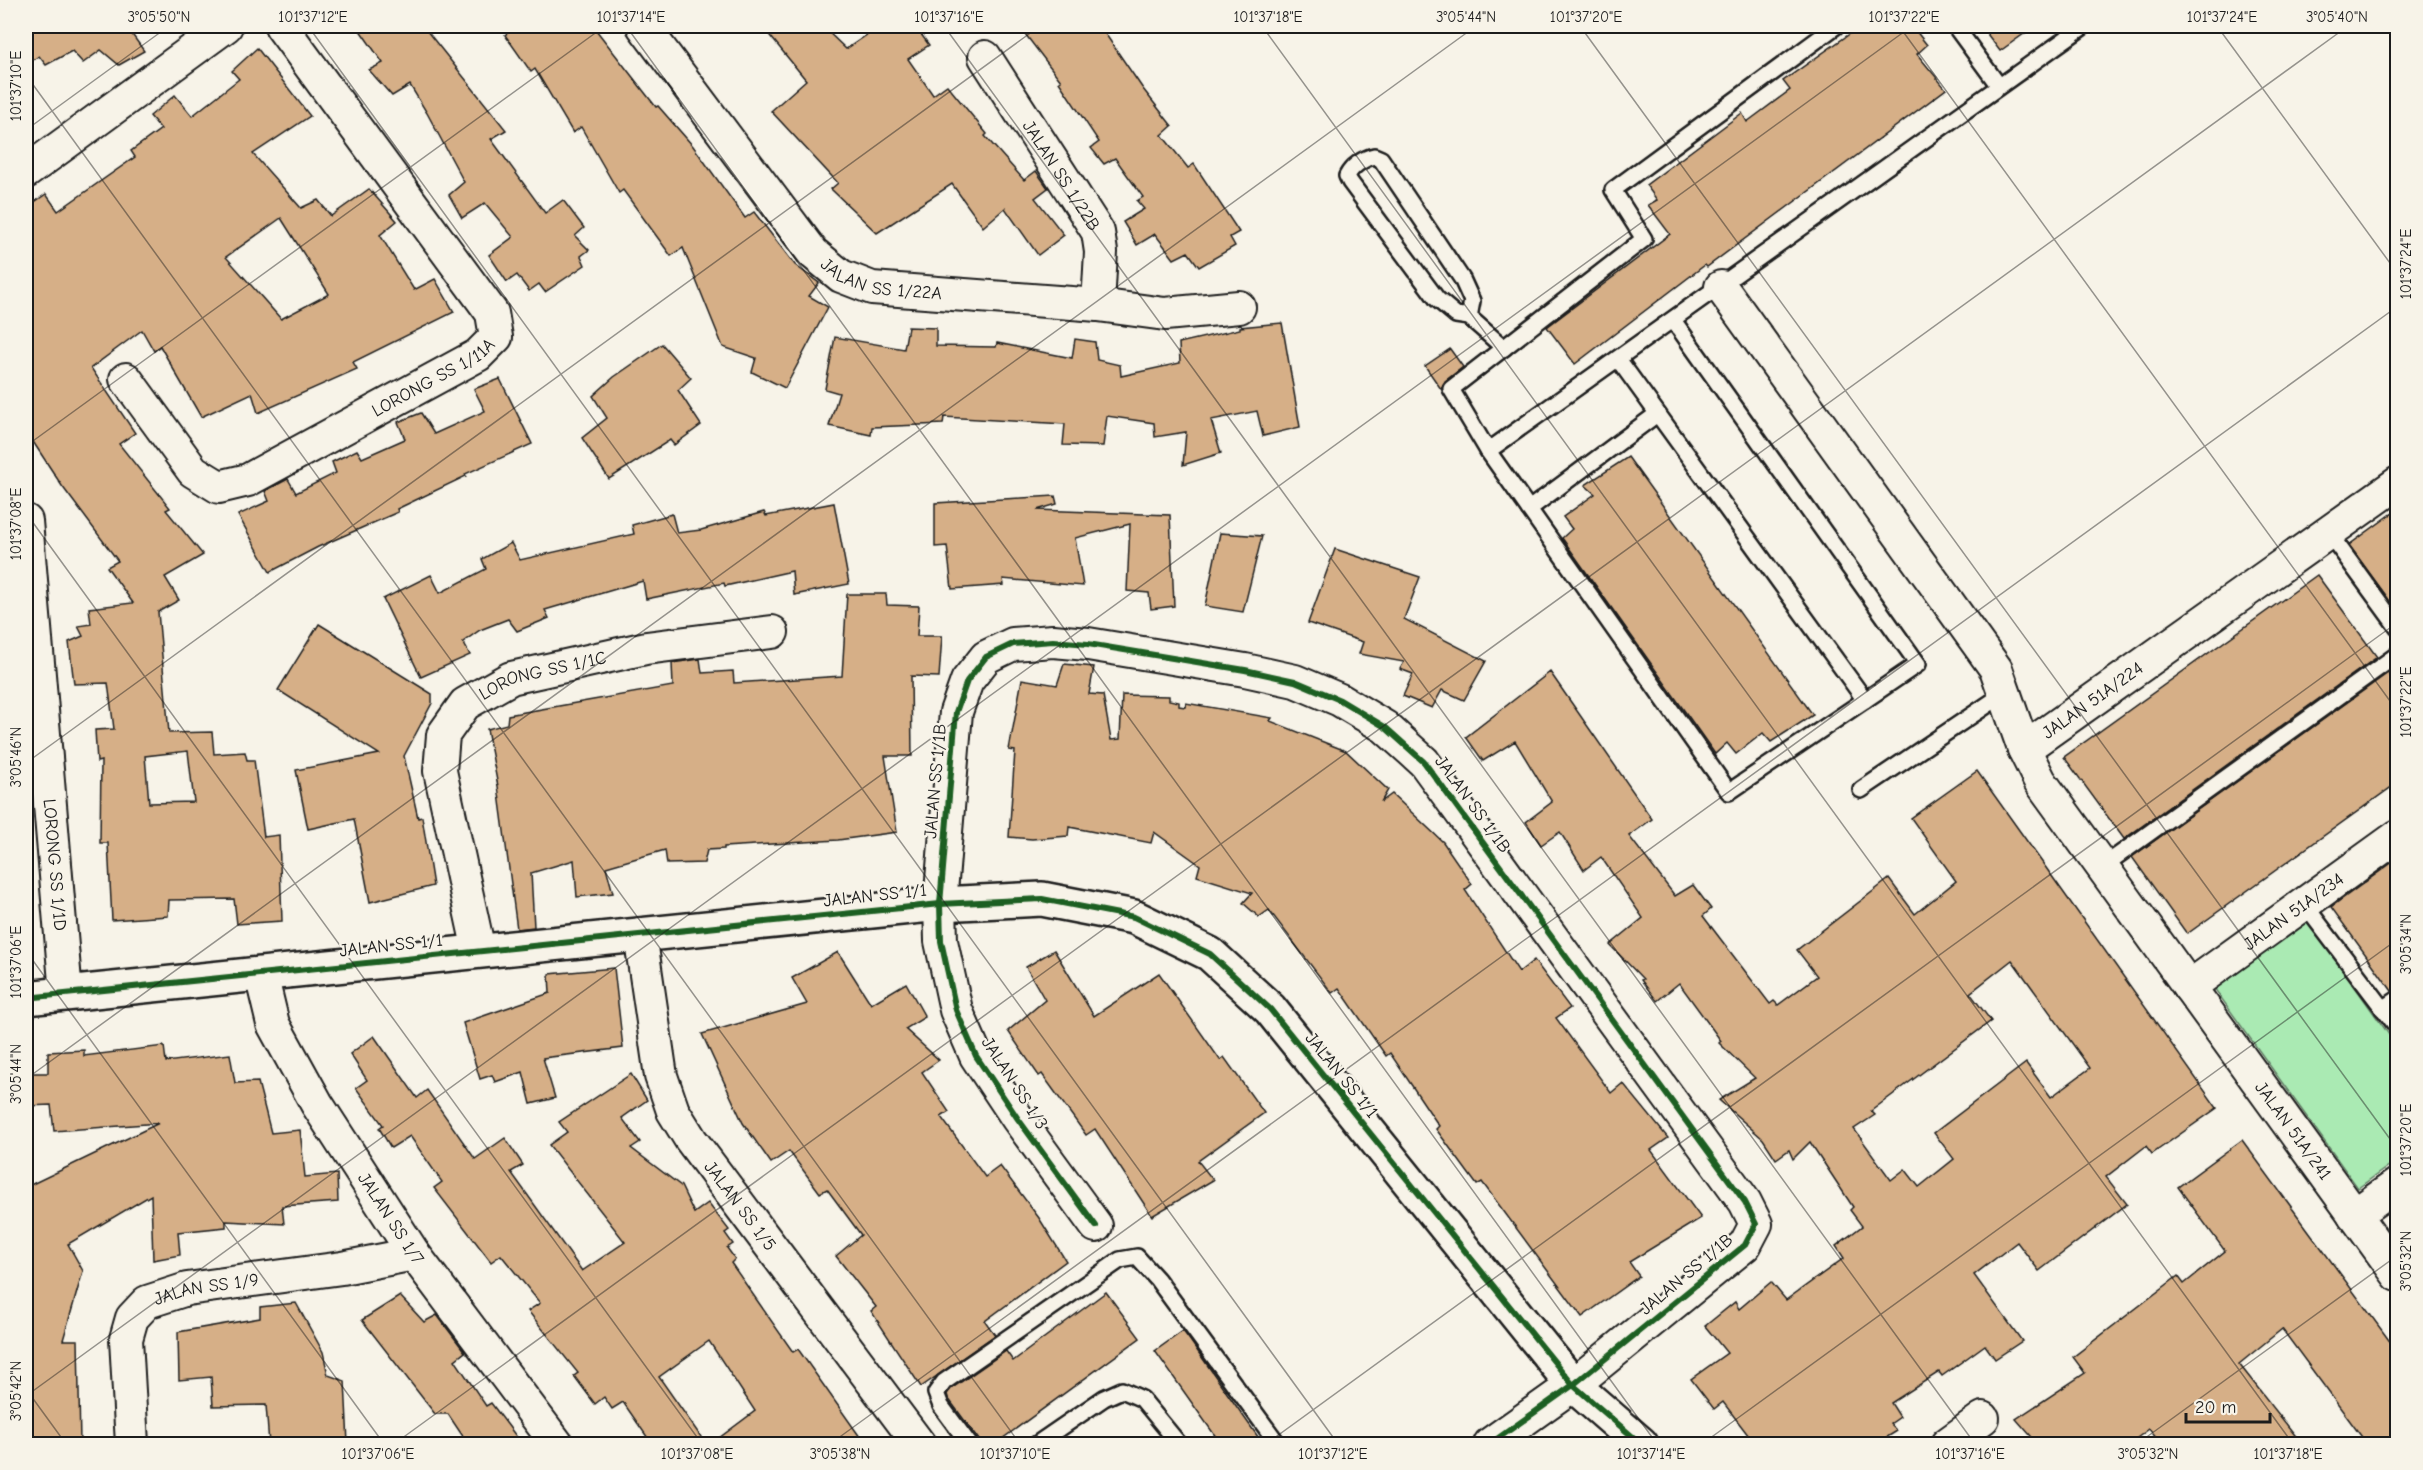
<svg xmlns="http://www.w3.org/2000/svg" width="2423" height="1470" font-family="'Comic Neue',sans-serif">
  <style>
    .green { fill: #aaeab3; stroke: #638368; stroke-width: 1.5 }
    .building { fill: #d6af87; stroke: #1c1c1c; stroke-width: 1.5; fill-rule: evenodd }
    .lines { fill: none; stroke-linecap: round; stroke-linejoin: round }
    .lane-casing { stroke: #1c1c1c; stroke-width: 20 }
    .street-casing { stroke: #1c1c1c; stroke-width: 36 }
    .secondary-casing { stroke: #1c1c1c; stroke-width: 38 }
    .lane { stroke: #f7f3e8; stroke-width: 15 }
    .street { stroke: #f7f3e8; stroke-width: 32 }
    .secondary { stroke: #f7f3e8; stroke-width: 33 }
    .cycleway-casing { stroke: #f7f3e8; stroke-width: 10 }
    .cycleway { stroke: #1b5e20; stroke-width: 6 }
    .ticks { fill: none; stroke: #1c1c1c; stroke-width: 1.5; stroke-opacity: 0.45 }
    .labels { text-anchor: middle; stroke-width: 5; stroke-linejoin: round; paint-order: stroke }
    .street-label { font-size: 18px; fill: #1c1c1c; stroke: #f7f3e8 }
    .neatline { fill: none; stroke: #1c1c1c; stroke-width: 2 }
    .ticks-label { font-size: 15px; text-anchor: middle; fill: #1c1c1c }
  </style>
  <rect width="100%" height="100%" fill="#f7f3e8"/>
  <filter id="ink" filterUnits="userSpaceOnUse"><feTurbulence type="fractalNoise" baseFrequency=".0167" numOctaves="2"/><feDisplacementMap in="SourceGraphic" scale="12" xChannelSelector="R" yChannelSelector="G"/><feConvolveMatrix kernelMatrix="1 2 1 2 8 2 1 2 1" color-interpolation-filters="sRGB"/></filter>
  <g filter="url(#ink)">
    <path class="green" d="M 2308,921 L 2397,1046 L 2397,1160 L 2358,1188 L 2214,988 Z"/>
    <g class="building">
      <path d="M 26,26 L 126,26 L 144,51 L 119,65 L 101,50 L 83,63 L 72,51 L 46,65 L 39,56 L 26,65 Z"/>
      <path d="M 357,26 L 423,26 L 506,130 L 491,139 L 545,213 L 563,200 L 584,228 L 575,236 L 589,250 L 581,256 L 585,265 L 545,292 L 539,284 L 529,291 L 517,275 L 507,282 L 489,255 L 513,237 L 485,203 L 462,218 L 449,195 L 464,182 L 427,113 L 410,85 L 392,96 L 369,70 L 383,63 Z"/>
      <path d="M 517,26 L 593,26 L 656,107 L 658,106 L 693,146 L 745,218 L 754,212 L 795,265 L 819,283 L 809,296 L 828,307 L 785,388 L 752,372 L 756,358 L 723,347 L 683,248 L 671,256 L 623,190 L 619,193 L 581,127 L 573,133 L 535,69 L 531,72 L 505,35 Z"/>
      <path d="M 762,26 L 822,26 L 846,49 L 880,26 L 915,26 L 929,45 L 908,59 L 933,95 L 947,85 L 987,134 L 985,136 L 1024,180 L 1036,171 L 1048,188 L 1035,198 L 1064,235 L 1038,255 L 1005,208 L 983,227 L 952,184 L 877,233 L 831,189 L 838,183 L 771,111 L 806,80 Z"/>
      <path d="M 1019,26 L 1100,26 L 1143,89 L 1172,126 L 1162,135 L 1188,168 L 1194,164 L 1239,232 L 1230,237 L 1235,246 L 1199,267 L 1188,252 L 1174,259 L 1155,234 L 1137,245 L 1123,222 L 1144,209 L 1137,201 L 1143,197 L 1115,158 L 1104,164 L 1091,148 L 1099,142 L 1059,82 L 1061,81 Z"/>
      <path d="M 1861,26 L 1912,26 L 1927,45 L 1917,54 L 1946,89 L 1707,267 L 1705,265 L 1575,364 L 1547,327 L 1670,234 L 1648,205 L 1657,200 L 1646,185 L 1742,113 L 1747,122 L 1790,90 L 1783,81 Z"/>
      <path d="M 1981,26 L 2035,26 L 2000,51 Z"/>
      <path d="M 257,48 L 310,116 L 253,154 L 301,208 L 318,200 L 331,216 L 369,189 L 397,221 L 380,235 L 414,290 L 435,279 L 454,312 L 353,362 L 357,369 L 258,413 L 252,393 L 201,417 L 160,346 L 154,351 L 142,330 L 91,368 L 135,433 L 119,444 L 170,508 L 166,510 L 203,555 L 165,577 L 179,600 L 158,612 L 169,733 L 212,732 L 214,754 L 245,752 L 247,760 L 254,760 L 264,837 L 279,835 L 282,921 L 237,924 L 234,899 L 169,900 L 168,916 L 112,920 L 108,843 L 100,843 L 101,761 L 97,762 L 95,730 L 114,729 L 108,683 L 74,684 L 69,642 L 83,636 L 78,626 L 91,624 L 89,608 L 133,603 L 107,567 L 118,561 L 62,486 L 26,431 L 26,208 L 46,194 L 58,211 L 135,157 L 131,151 L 161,129 L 150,116 L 175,95 L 192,116 L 239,79 L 232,71 ZM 281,218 L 329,294 L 281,319 L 226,257 ZM 188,751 L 194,802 L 149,803 L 145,756 Z"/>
      <path d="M 1282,323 L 1300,427 L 1263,436 L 1257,411 L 1211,420 L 1221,453 L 1183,465 L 1186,432 L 1155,437 L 1154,423 L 1107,416 L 1103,446 L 1063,445 L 1065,424 L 944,417 L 943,424 L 872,427 L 871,435 L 829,426 L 839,393 L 825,389 L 835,337 L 904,349 L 908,327 L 936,328 L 936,346 L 996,347 L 997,343 L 1072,358 L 1075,339 L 1095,342 L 1097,360 L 1120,365 L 1121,376 L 1180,363 L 1179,343 L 1240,329 L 1240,327 Z"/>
      <path d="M 662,344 L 691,378 L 678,390 L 701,425 L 674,445 L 670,440 L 609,479 L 582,438 L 607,418 L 593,396 L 614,377 Z"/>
      <path d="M 1450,349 L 1463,367 L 1445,381 L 1441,389 L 1425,366 Z"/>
      <path d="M 500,379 L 532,444 L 465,474 L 466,476 L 397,509 L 398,512 L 318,547 L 270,572 L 238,515 L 269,501 L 265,491 L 288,479 L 296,493 L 336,473 L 332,462 L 357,450 L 362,458 L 405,439 L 398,422 L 421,413 L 434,434 L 485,411 L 474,389 Z"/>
      <path d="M 1628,457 L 1813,715 L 1771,742 L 1763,733 L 1736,754 L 1727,743 L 1715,754 L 1562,538 L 1572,529 L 1563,517 L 1595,494 L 1585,485 Z"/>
      <path d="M 1055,496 L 1057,504 L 1037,510 L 1170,515 L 1174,606 L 1151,609 L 1149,593 L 1127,591 L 1130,524 L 1075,538 L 1083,586 L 1003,579 L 1004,585 L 952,589 L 947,546 L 935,547 L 935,503 Z"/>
      <path d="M 834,503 L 849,584 L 794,595 L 792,571 L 725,586 L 724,583 L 646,599 L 643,581 L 545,610 L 549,618 L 517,631 L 508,619 L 480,630 L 463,642 L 470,655 L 421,677 L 383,599 L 431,575 L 440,593 L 486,569 L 482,559 L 511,543 L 520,560 L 634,534 L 632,525 L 672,514 L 677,533 L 701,530 L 764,512 L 766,516 Z"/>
      <path d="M 2397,510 L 2397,611 L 2349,545 Z"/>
      <path d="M 1220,533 L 1262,536 L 1243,612 L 1205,606 Z"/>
      <path d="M 1335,549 L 1420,577 L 1404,619 L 1486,661 L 1464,700 L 1442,690 L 1432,708 L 1403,696 L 1413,674 L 1400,669 L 1404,662 L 1359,654 L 1363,642 L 1308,623 Z"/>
      <path d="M 2317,575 L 2377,657 L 2124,839 L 2064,757 Z"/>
      <path d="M 847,594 L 886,594 L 887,605 L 919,606 L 917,636 L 942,636 L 939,677 L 911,676 L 912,756 L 885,756 L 897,832 L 838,840 L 724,847 L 724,849 L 707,850 L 704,863 L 667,864 L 665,850 L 606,867 L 613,893 L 577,897 L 574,860 L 531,873 L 534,927 L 517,929 L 498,786 L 487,729 L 507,724 L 508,715 L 673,686 L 672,663 L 700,659 L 702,673 L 733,671 L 734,683 L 842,676 Z"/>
      <path d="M 319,624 L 432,694 L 432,703 L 404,756 L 418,818 L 422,817 L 433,886 L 370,902 L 354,819 L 308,829 L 296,770 L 379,754 L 278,690 Z"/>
      <path d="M 1064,664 L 1094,667 L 1089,694 L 1103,695 L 1111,740 L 1120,739 L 1122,695 L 1169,696 L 1169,700 L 1179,702 L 1179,706 L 1185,707 L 1186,703 L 1272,718 L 1270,721 L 1346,751 L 1388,790 L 1381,802 L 1392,794 L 1443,842 L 1472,884 L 1465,890 L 1519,972 L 1534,960 L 1570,1008 L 1556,1018 L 1611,1093 L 1623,1083 L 1668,1138 L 1651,1150 L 1701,1218 L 1629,1262 L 1639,1276 L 1582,1317 L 1482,1182 L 1477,1185 L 1436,1129 L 1439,1126 L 1390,1053 L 1386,1056 L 1339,988 L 1332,993 L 1269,910 L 1259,917 L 1243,903 L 1252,893 L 1197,876 L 1200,865 L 1154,832 L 1151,843 L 1069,827 L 1068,836 L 1032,839 L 1009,837 L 1015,751 L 1009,750 L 1022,679 L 1057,685 Z"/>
      <path d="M 1550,672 L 1652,819 L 1629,836 L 1675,896 L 1693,885 L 1711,909 L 1703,916 L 1770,1004 L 1774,1001 L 1778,1005 L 1817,976 L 1797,950 L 1889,879 L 1915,914 L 1956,881 L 1911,818 L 1977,771 L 2217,1108 L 2152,1154 L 2146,1146 L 2106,1177 L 2127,1204 L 2039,1271 L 2017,1242 L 1974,1275 L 2022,1341 L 1995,1359 L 1985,1345 L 1942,1376 L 1939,1372 L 1891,1403 L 1900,1417 L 1890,1424 L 1897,1431 L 1876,1444 L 1755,1444 L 1723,1402 L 1714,1409 L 1691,1379 L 1727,1353 L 1705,1326 L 1735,1302 L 1739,1309 L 1771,1282 L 1786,1300 L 1844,1258 L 1836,1246 L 1862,1226 L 1850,1210 L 1853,1207 L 1810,1142 L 1793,1159 L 1789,1150 L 1776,1159 L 1763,1139 L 1719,1100 L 1755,1078 L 1719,1043 L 1721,1041 L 1679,983 L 1657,1001 L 1641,980 L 1643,979 L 1610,945 L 1643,918 L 1601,857 L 1584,870 L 1560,832 L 1541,845 L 1526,822 L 1552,802 L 1515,741 L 1483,761 L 1466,737 ZM 2012,960 L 2090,1068 L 2051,1097 L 2026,1063 L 1934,1133 L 1954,1159 L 1919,1187 L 1905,1169 L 1891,1180 L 1854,1129 L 1875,1115 L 1871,1111 L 1991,1021 L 1970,993 Z"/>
      <path d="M 2388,673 L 2397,686 L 2397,783 L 2187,934 L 2132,857 Z"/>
      <path d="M 2397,859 L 2397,989 L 2392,991 L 2331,907 Z"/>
      <path d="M 1054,950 L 1094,1016 L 1159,973 L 1220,1060 L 1224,1057 L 1264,1113 L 1198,1161 L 1213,1180 L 1152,1216 L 1095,1129 L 1086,1135 L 1042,1074 L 1039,1076 L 1008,1031 L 1045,1000 L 1026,967 Z"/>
      <path d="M 838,952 L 871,1004 L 906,983 L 925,1017 L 905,1029 L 939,1060 L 922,1072 L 949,1112 L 941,1117 L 985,1177 L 1000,1166 L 1039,1218 L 1066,1261 L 985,1321 L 995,1335 L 921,1387 L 871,1311 L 876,1307 L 836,1256 L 861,1235 L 827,1189 L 820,1193 L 789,1151 L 771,1163 L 743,1123 L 702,1034 L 807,1004 L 792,978 Z"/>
      <path d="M 614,968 L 623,1048 L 543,1058 L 555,1098 L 531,1104 L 523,1072 L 495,1082 L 492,1075 L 480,1079 L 463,1023 L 550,993 L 549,974 Z"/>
      <path d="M 374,1036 L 417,1098 L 427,1090 L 475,1159 L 505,1138 L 523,1165 L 511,1172 L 582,1271 L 625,1242 L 549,1145 L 567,1132 L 559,1122 L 631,1074 L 647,1100 L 622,1118 L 640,1142 L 631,1148 L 681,1186 L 694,1213 L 708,1203 L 729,1230 L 725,1233 L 733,1244 L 727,1248 L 735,1259 L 731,1263 L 793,1352 L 798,1349 L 865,1444 L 711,1444 L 755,1411 L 709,1341 L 659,1377 L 706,1444 L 652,1444 L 623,1402 L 612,1409 L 604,1397 L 595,1404 L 574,1376 L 578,1373 L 528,1311 L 540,1303 L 501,1255 L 491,1262 L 434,1188 L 442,1182 L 410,1136 L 391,1148 L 379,1128 L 383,1125 L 356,1088 L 367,1080 L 350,1054 Z"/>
      <path d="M 164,1046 L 166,1062 L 230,1054 L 235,1083 L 258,1082 L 271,1133 L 300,1130 L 305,1177 L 337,1174 L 338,1202 L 282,1206 L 284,1224 L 226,1221 L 226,1227 L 178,1232 L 180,1255 L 153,1260 L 151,1195 L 68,1244 L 83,1271 L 63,1340 L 78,1340 L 80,1444 L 26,1444 L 26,1187 L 159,1123 L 54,1131 L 51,1105 L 26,1106 L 26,1073 L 48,1073 L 48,1052 L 84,1050 L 84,1056 Z"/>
      <path d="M 2242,1140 L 2397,1351 L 2397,1444 L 2367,1444 L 2282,1329 L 2239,1364 L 2302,1444 L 2161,1444 L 2149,1429 L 2129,1444 L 2038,1444 L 2016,1419 L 2085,1373 L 2073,1357 L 2178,1276 L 2184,1284 L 2225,1251 L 2178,1187 Z"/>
      <path d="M 1106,1292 L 1140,1338 L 995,1444 L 982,1444 L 948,1398 L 947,1394 L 951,1389 L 1006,1351 L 1013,1361 Z"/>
      <path d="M 400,1296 L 424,1322 L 437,1315 L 465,1352 L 455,1360 L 486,1406 L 491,1403 L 522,1444 L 468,1444 L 448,1414 L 435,1414 L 362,1320 Z"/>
      <path d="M 296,1303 L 323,1352 L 328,1375 L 345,1381 L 348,1444 L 269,1444 L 266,1405 L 213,1406 L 211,1377 L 179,1380 L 178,1332 L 260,1318 L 260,1307 Z"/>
      <path d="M 1183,1331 L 1189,1339 L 1263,1444 L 1221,1444 L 1155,1351 Z"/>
    </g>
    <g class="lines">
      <defs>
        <g id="lane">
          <path d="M 1836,26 L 1613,190 L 1644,239 L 1451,389 L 1488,451 L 2084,26"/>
          <path d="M 1955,26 L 1999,86"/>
          <path d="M 1469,317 L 1472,301 L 1462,279 L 1381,159 L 1374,156 C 1364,158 1352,166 1347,176 L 1350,182 L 1437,299 L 1456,315 L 1469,317 L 1504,348"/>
          <path d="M 1618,359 L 1865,700 L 1918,664 L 1673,320"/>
          <path d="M 1488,451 L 1729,792 L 1865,700"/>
          <path d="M 1529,509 L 1657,414"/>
          <path d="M 2328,532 L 2398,628"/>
          <path d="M 1861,790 L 2005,693"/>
          <path d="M 2102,867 L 2398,654"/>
          <path d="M 2304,904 L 2398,1028"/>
          <path d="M 2383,1009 L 2398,999"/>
          <path d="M 969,1444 L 941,1406 L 936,1393 L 944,1382 L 1120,1260 L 1137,1257 L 1157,1279 L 1278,1444"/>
          <path d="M 1037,1444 L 1104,1398 L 1122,1390 L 1142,1399 L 1179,1444"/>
        </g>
        <g id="street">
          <path id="s1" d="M 643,26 L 813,253 L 841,276 L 872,288 L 1098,305 L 1165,314 L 1239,307"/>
          <path id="s2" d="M 985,57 L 1098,232 L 1101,252 L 1098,305"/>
          <path d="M 26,172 L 226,26"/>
          <path id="s3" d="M 1721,287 L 1996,669 L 2024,749 L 2040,781 L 2398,1275"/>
          <path id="s4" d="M 126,379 L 193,471 L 219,487 L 248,480 L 478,355 L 496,337 L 492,313 L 281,26"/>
          <path id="s5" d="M 26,521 L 66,994"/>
          <path id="s6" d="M 2024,749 L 2398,483"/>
          <path id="s7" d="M 640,934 L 661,1076 L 673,1111 L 691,1140 L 919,1444"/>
          <path id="s8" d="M 479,951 L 440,771 L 443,735 L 465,704 L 511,678 L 646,648 L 772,632"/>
          <path id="s9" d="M 261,974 L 273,1024 L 317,1104 L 414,1254 L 557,1444"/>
          <path id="s10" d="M 2189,987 L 2398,836"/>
          <path d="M 2354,1215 L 2398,1184"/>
          <path d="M 1096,1226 L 1018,1119 L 976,1056 L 956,1010 L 941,941 L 940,904 L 956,712 L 967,681 L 986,657 L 1013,644 L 1053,641 L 1088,644 L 1245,670 L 1295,681 L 1340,700 L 1385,727 L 1424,762 L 1745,1202 L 1756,1224 L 1745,1245 L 1573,1385 L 1490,1444"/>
          <path id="s11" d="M 132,1444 L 126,1339 L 132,1318 L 147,1302 L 187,1289 L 342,1268 L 414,1254"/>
          <path d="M 1947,1444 L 1983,1418"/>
        </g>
        <path id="secondary" d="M 26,998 L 940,904 L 1042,899 L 1134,917 L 1210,954 L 1270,1009 L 1573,1385 L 1641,1444"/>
      </defs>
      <use href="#lane" class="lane-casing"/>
      <use href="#street" class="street-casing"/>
      <use href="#secondary" class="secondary-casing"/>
      <use href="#lane" class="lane"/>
      <use href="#street" class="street"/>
      <use href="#secondary" class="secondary"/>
      <defs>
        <g id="cycleway">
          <path d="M 26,998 L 940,904 L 1042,899 L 1134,917 L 1210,954 L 1270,1009 L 1573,1385 L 1641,1444"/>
          <path d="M 1096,1226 L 1018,1119 L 976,1056 L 956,1010 L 941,941 L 940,904 L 956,712 L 967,681 L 986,657 L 1013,644 L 1053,641 L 1088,644 L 1245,670 L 1295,681 L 1340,700 L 1385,727 L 1424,762 L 1745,1202 L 1756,1224 L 1745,1245 L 1573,1385 L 1490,1444"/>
        </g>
      </defs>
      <use href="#cycleway" class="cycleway-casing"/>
      <use href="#cycleway" class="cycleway"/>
    </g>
  </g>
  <path class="ticks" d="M 308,26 L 1338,1444M 626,26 L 1657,1444M 944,26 L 1975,1444M 1262,26 L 2293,1444M 1580,26 L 2398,1150M 1899,26 L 2398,712M 2217,26 L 2398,274M 26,75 L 1020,1444M 26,130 L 169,26M 26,446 L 605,26M 26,513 L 702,1444M 26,763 L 1040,26M 26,951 L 384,1444M 26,1079 L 1476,26M 26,1389 L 66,1444M 26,1396 L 1912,26M 394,1444 L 2348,26M 830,1444 L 2398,306M 1266,1444 L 2398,622M 1702,1444 L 2398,939M 2137,1444 L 2398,1255"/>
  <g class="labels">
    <g class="street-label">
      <text dy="6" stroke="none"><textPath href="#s2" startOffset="141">JALAN SS 1/22B</textPath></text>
      <text dy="6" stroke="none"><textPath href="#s1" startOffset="360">JALAN SS 1/22A</textPath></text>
      <text dy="6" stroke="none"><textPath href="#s4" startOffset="386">LORONG SS 1/11A</textPath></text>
      <text dy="6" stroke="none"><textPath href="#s8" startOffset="342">LORONG SS 1/1C</textPath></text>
      <text dy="6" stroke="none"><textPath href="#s6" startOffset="84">JALAN 51A/224</textPath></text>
      <text transform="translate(935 781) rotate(-85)" y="6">JALAN SS 1/1B</text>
      <text transform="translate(1473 804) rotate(54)" y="6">JALAN SS 1/1B</text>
      <text dy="6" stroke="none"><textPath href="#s5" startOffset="345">LORONG SS 1/1D</textPath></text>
      <text transform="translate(875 895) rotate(-6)" y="6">JALAN SS 1/1</text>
      <text dy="6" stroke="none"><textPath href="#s10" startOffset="129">JALAN 51A/234</textPath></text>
      <text transform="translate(391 945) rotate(-6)" y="6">JALAN SS 1/1</text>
      <text transform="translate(1342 1075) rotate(51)" y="6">JALAN SS 1/1</text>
      <text transform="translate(1015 1083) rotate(57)" y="6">JALAN SS 1/3</text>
      <text dy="6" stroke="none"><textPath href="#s3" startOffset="1023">JALAN 51A/241</textPath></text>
      <text dy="6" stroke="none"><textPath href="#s7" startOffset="297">JALAN SS 1/5</textPath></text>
      <text dy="6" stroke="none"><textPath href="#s9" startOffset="279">JALAN SS 1/7</textPath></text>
      <text transform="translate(1686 1274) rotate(-40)" y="6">JALAN SS 1/1B</text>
      <text dy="6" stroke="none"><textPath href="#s11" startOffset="210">JALAN SS 1/9</textPath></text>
    </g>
  </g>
  <rect width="2423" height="1470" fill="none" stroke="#f7f3e8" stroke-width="66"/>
  <path d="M2186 1413v9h84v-9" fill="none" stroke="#1c1c1c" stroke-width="3"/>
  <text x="2195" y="1413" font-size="18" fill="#1c1c1c" stroke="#f7f3e8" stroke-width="4.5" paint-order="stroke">20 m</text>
  <rect x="33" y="33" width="2357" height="1404" class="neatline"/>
  <g class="ticks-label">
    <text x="159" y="22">3°05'50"N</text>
    <text x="313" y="22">101°37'12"E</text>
    <text x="631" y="22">101°37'14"E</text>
    <text x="949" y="22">101°37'16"E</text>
    <text x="1268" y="22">101°37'18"E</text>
    <text x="1466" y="22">3°05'44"N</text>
    <text x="1586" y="22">101°37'20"E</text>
    <text x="1904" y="22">101°37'22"E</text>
    <text x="2222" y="22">101°37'24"E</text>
    <text x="2337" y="22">3°05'40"N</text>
    <text transform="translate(16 86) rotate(-90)" y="5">101°37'10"E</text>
    <text transform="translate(2406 264) rotate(-90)" y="5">101°37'24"E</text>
    <text transform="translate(16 524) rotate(-90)" y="5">101°37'08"E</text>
    <text transform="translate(2406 702) rotate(-90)" y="5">101°37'22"E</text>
    <text transform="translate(16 757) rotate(-90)" y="5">3°05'46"N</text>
    <text transform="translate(2406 944) rotate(-90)" y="5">3°05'34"N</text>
    <text transform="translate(16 962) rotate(-90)" y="5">101°37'06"E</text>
    <text transform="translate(16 1074) rotate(-90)" y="5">3°05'44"N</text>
    <text transform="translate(2406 1140) rotate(-90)" y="5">101°37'20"E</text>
    <text transform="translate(2406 1261) rotate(-90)" y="5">3°05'32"N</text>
    <text transform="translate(16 1391) rotate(-90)" y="5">3°05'42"N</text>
    <text x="378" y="1459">101°37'06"E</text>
    <text x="697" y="1459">101°37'08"E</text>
    <text x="840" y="1459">3°05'38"N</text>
    <text x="1015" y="1459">101°37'10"E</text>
    <text x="1333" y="1459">101°37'12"E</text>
    <text x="1651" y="1459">101°37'14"E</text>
    <text x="1970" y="1459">101°37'16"E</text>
    <text x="2148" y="1459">3°05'32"N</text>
    <text x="2288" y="1459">101°37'18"E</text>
  </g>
</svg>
